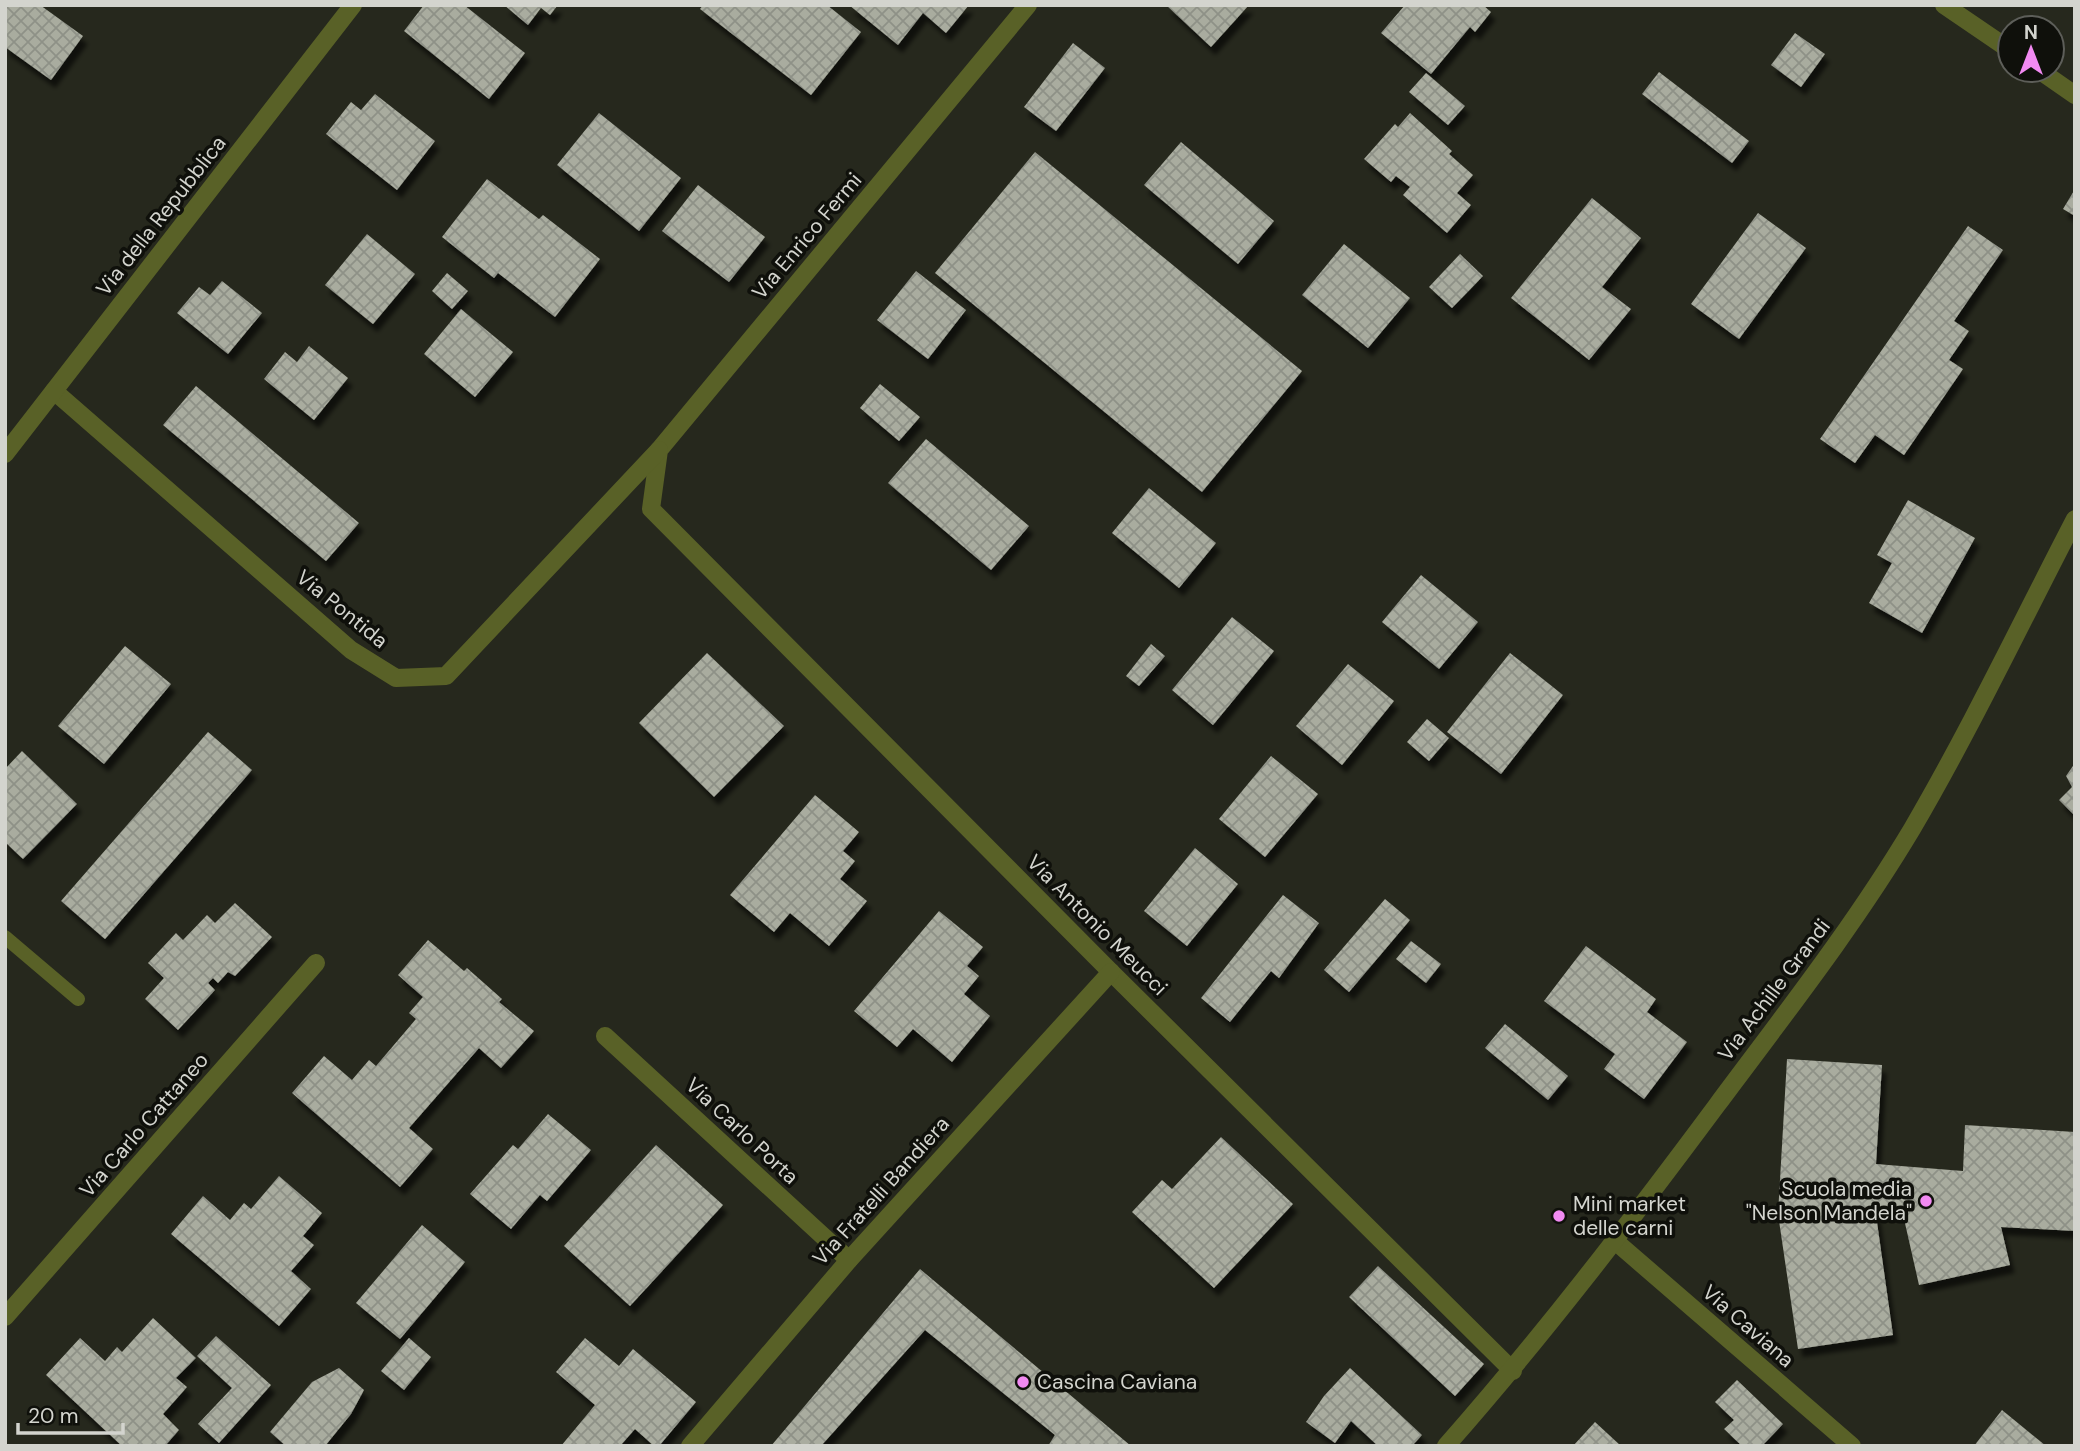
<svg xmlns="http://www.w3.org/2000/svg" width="2080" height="1451" font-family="'DM Sans',sans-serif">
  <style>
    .building { fill: url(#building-cross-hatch); filter: url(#shadow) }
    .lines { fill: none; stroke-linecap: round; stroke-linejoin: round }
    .lane { stroke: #596127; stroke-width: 14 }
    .street { stroke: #596127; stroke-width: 18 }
    .poi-dot { fill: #f28af2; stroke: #0f100b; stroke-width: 2.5 }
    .labels { text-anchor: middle; stroke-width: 7; stroke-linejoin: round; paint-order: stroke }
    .street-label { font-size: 21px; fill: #d3d4ce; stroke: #0f100b }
    .poi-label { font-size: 21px; fill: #d3d4ce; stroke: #0f100b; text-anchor: start }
  </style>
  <defs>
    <pattern id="building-cross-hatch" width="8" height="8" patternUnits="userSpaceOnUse" patternTransform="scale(1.75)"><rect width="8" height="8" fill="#a9ac9f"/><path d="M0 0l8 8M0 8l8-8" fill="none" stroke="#8e9187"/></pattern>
    <filter id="shadow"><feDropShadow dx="4.5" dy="8" stdDeviation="2" flood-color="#0009"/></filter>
  </defs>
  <rect width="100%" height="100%" fill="#26281d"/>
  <g class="building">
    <path d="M 5,5 L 40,5 L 83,36 L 51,80 L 5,47 Z"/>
    <path d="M 424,5 L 464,5 L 525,53 L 489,99 L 404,31 Z"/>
    <path d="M 504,5 L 558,5 L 550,15 L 541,8 L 528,25 Z"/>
    <path d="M 703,5 L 827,5 L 861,32 L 811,95 L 700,9 Z"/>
    <path d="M 849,5 L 969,5 L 946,33 L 923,13 L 898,45 Z"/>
    <path d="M 1166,5 L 1249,5 L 1211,47 Z"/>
    <path d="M 1405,5 L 1483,5 L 1491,12 L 1475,32 L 1470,27 L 1431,74 L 1381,33 Z"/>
    <path d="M 1795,33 L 1825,54 L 1801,87 L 1771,65 Z"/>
    <path d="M 1073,43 L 1105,68 L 1056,131 L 1024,107 Z"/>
    <path d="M 1659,72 L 1749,141 L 1732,163 L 1642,94 Z"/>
    <path d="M 1426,73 L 1465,106 L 1448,125 L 1409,92 Z"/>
    <path d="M 375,94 L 435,141 L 397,190 L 326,134 L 351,102 L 361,110 Z"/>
    <path d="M 599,113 L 681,178 L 639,231 L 557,165 Z"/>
    <path d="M 1410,113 L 1452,151 L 1449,154 L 1473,175 L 1457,193 L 1471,205 L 1447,233 L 1403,195 L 1410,187 L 1396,176 L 1391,182 L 1364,159 L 1395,124 L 1398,127 Z"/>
    <path d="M 1181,142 L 1274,221 L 1238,264 L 1144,185 Z"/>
    <path d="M 1035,152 L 1302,371 L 1202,492 L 935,273 Z"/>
    <path d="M 487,179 L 539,219 L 543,215 L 600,259 L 555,317 L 498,273 L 494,278 L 442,237 Z"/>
    <path d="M 698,185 L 765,237 L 729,282 L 662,231 Z"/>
    <path d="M 2075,189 L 2075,216 L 2063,209 Z"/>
    <path d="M 1592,198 L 1641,238 L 1602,287 L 1631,309 L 1589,360 L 1511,298 Z"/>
    <path d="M 1758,213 L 1806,248 L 1739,339 L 1691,304 Z"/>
    <path d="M 1968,226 L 2003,250 L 1954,321 L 1969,331 L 1949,360 L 1963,369 L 1904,455 L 1875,435 L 1855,463 L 1820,439 Z"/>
    <path d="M 367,234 L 415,274 L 373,324 L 325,285 Z"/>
    <path d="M 1344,244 L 1410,298 L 1368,348 L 1302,295 Z"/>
    <path d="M 1460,254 L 1483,276 L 1452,308 L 1429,287 Z"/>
    <path d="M 916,271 L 966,310 L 928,359 L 877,320 Z"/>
    <path d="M 447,273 L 468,291 L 452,309 L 432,291 Z"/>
    <path d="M 222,281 L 262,313 L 228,354 L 177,313 L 199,287 L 210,295 Z"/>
    <path d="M 461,309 L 513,352 L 475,397 L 424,354 Z"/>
    <path d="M 309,346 L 348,378 L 314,420 L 264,379 L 285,352 L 297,362 Z"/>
    <path d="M 880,384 L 920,417 L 899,441 L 860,408 Z"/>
    <path d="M 196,386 L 359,523 L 326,561 L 163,425 Z"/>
    <path d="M 926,439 L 1029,526 L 991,570 L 888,483 Z"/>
    <path d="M 1149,488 L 1216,543 L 1179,588 L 1112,533 Z"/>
    <path d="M 1908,500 L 1975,538 L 1922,633 L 1869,603 L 1892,563 L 1877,555 Z"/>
    <path d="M 1421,575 L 1478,622 L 1439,669 L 1382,622 Z"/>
    <path d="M 1232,617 L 1274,651 L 1213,725 L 1172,690 Z"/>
    <path d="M 1151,644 L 1165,656 L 1139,686 L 1126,676 Z"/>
    <path d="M 125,646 L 171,684 L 104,764 L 58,726 Z"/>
    <path d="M 707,653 L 784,726 L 714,797 L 639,723 Z"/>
    <path d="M 1510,653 L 1563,695 L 1501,774 L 1447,732 Z"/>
    <path d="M 1348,664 L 1394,701 L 1342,765 L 1296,726 Z"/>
    <path d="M 1427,719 L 1449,738 L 1429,761 L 1407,742 Z"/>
    <path d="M 208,732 L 252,770 L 105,939 L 61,901 Z"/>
    <path d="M 22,751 L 77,804 L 23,859 L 5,842 L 5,769 Z"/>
    <path d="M 1271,756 L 1318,794 L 1265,857 L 1219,819 Z"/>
    <path d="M 2075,763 L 2075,816 L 2059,800 L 2072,787 L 2066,776 Z"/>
    <path d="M 815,795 L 859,832 L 843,851 L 855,861 L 840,879 L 867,901 L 829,946 L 790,913 L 774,932 L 730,895 Z"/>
    <path d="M 1195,848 L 1238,884 L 1187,946 L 1144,911 Z"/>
    <path d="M 1283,895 L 1319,923 L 1279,978 L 1271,971 L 1230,1022 L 1201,998 Z"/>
    <path d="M 1385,899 L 1410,920 L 1349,992 L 1324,970 Z"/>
    <path d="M 235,903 L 272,937 L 235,976 L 228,972 L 218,983 L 213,978 L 208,983 L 215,990 L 178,1030 L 145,999 L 164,978 L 148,963 L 176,933 L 183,940 L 207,915 L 215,923 Z"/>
    <path d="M 939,911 L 983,947 L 967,966 L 979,976 L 964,994 L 990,1016 L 952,1062 L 913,1029 L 897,1047 L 854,1011 Z"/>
    <path d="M 428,940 L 464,971 L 467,968 L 502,999 L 499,1002 L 534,1031 L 501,1068 L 479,1048 L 409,1128 L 433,1149 L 400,1187 L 292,1093 L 324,1056 L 352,1080 L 369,1060 L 376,1066 L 416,1019 L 409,1013 L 423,997 L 398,975 Z"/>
    <path d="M 1411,941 L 1441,964 L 1426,983 L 1396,959 Z"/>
    <path d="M 1586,946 L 1656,999 L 1647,1012 L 1687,1042 L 1644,1099 L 1604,1069 L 1615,1054 L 1544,1001 Z"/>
    <path d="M 1505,1024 L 1568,1076 L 1548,1100 L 1485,1048 Z"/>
    <path d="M 1787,1059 L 1882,1065 L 1876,1164 L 1963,1171 L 1965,1125 L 2075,1132 L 2075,1231 L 2001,1227 L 2010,1265 L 1919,1285 L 1902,1210 L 1875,1208 L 1893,1335 L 1798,1349 L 1778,1214 Z"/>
    <path d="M 548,1114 L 591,1150 L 547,1201 L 540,1195 L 511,1229 L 470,1194 L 513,1145 L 518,1149 Z"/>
    <path d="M 1221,1137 L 1293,1204 L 1214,1288 L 1132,1212 L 1162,1180 L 1172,1189 Z"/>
    <path d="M 656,1145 L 723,1205 L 630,1306 L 564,1246 Z"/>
    <path d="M 279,1176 L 322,1213 L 303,1236 L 314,1245 L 291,1271 L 311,1289 L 279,1326 L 171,1234 L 203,1196 L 230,1220 L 244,1203 L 251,1209 Z"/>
    <path d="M 422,1225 L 465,1262 L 400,1339 L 356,1303 Z"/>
    <path d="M 1378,1266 L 1484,1364 L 1455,1396 L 1349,1297 Z"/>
    <path d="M 920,1269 L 1131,1446 L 1048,1446 L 1055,1435 L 925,1330 L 821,1446 L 771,1446 Z"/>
    <path d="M 153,1318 L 196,1358 L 176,1378 L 187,1387 L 163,1414 L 179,1430 L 165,1446 L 122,1446 L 46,1375 L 80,1338 L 105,1361 L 117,1347 L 122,1352 Z"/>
    <path d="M 216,1336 L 271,1385 L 219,1443 L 198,1424 L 232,1388 L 197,1356 Z"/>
    <path d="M 409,1338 L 431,1357 L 404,1390 L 381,1371 Z"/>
    <path d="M 585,1338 L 619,1366 L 633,1349 L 696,1402 L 659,1446 L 654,1446 L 635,1429 L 620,1446 L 561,1446 L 595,1405 L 556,1372 Z"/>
    <path d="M 339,1368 L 364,1390 L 351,1414 L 325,1446 L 286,1446 L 270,1432 L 312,1382 Z"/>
    <path d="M 1350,1368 L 1422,1435 L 1412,1446 L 1378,1446 L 1351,1421 L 1335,1443 L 1306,1422 L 1324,1396 Z"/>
    <path d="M 1737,1380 L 1783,1424 L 1762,1446 L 1742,1446 L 1724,1429 L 1734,1420 L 1715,1402 Z"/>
    <path d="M 2002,1410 L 2046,1446 L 1974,1446 Z"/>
    <path d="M 1595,1422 L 1621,1446 L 1573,1446 Z"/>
  </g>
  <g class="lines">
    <path class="lane" d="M 5,937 L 78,999"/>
    <g class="street">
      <path d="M 1028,5 L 659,450 L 651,509 L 1111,972 L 1513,1371"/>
      <path d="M 1944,5 L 2010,50"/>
      <path d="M 2039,70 L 2075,95"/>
      <path d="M 54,391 L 351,650 L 396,678 L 446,676 L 659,450"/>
      <path d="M 5,454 L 353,5"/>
      <path d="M 605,1036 L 849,1260"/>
      <path d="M 1615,1241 L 1852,1446"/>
      <path d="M 5,1317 L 316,963"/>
      <path d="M 690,1446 L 849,1260 L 1111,972"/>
      <path d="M 1446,1446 C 1542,1337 1630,1222 1717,1105 C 1784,1015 1854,926 1912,829 C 1971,728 2021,623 2075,519"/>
    </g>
  </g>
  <g class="poi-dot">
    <circle cx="1926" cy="1201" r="7"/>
    <circle cx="1559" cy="1216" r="7"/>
    <circle cx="1023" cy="1382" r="7"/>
  </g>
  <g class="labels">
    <g class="street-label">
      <text transform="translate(161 216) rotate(-52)" y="7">Via della Repubblica</text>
      <text transform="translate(807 236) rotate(-50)" y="7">Via Enrico Fermi</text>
      <text transform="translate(342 609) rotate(39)" y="7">Via Pontida</text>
      <text transform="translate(1097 925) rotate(45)" y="7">Via Antonio Meucci</text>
      <text transform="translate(1774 990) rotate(-53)" y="7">Via Achille Grandi</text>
      <text transform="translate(144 1125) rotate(-49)" y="7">Via Carlo Cattaneo</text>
      <text transform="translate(742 1131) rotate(43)" y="7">Via Carlo Porta</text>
      <text transform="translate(881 1191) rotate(-48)" y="7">Via Fratelli Bandiera</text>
      <text transform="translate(1748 1326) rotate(41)" y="7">Via Caviana</text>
    </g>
    <g class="poi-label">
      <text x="1912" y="1196" text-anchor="end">Scuola media<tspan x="1912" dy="24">"Nelson Mandela"</tspan></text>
      <text x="1573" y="1211">Mini market<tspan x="1573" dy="24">delle carni</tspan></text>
      <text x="1037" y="1389">Cascina Caviana</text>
    </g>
  </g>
  <rect width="2080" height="1451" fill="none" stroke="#d3d4ce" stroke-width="14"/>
  <g transform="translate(2031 49)"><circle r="33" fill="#0f100b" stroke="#5d5e59" stroke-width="2"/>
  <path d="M0-5L12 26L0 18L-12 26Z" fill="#f28af2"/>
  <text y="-10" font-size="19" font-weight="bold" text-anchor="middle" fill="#d3d4ce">N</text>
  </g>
  <path d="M18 1423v10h105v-10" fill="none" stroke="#d3d4ce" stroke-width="3.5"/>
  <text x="28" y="1423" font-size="21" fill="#d3d4ce" stroke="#0f100b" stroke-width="5" paint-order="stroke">20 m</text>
</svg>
